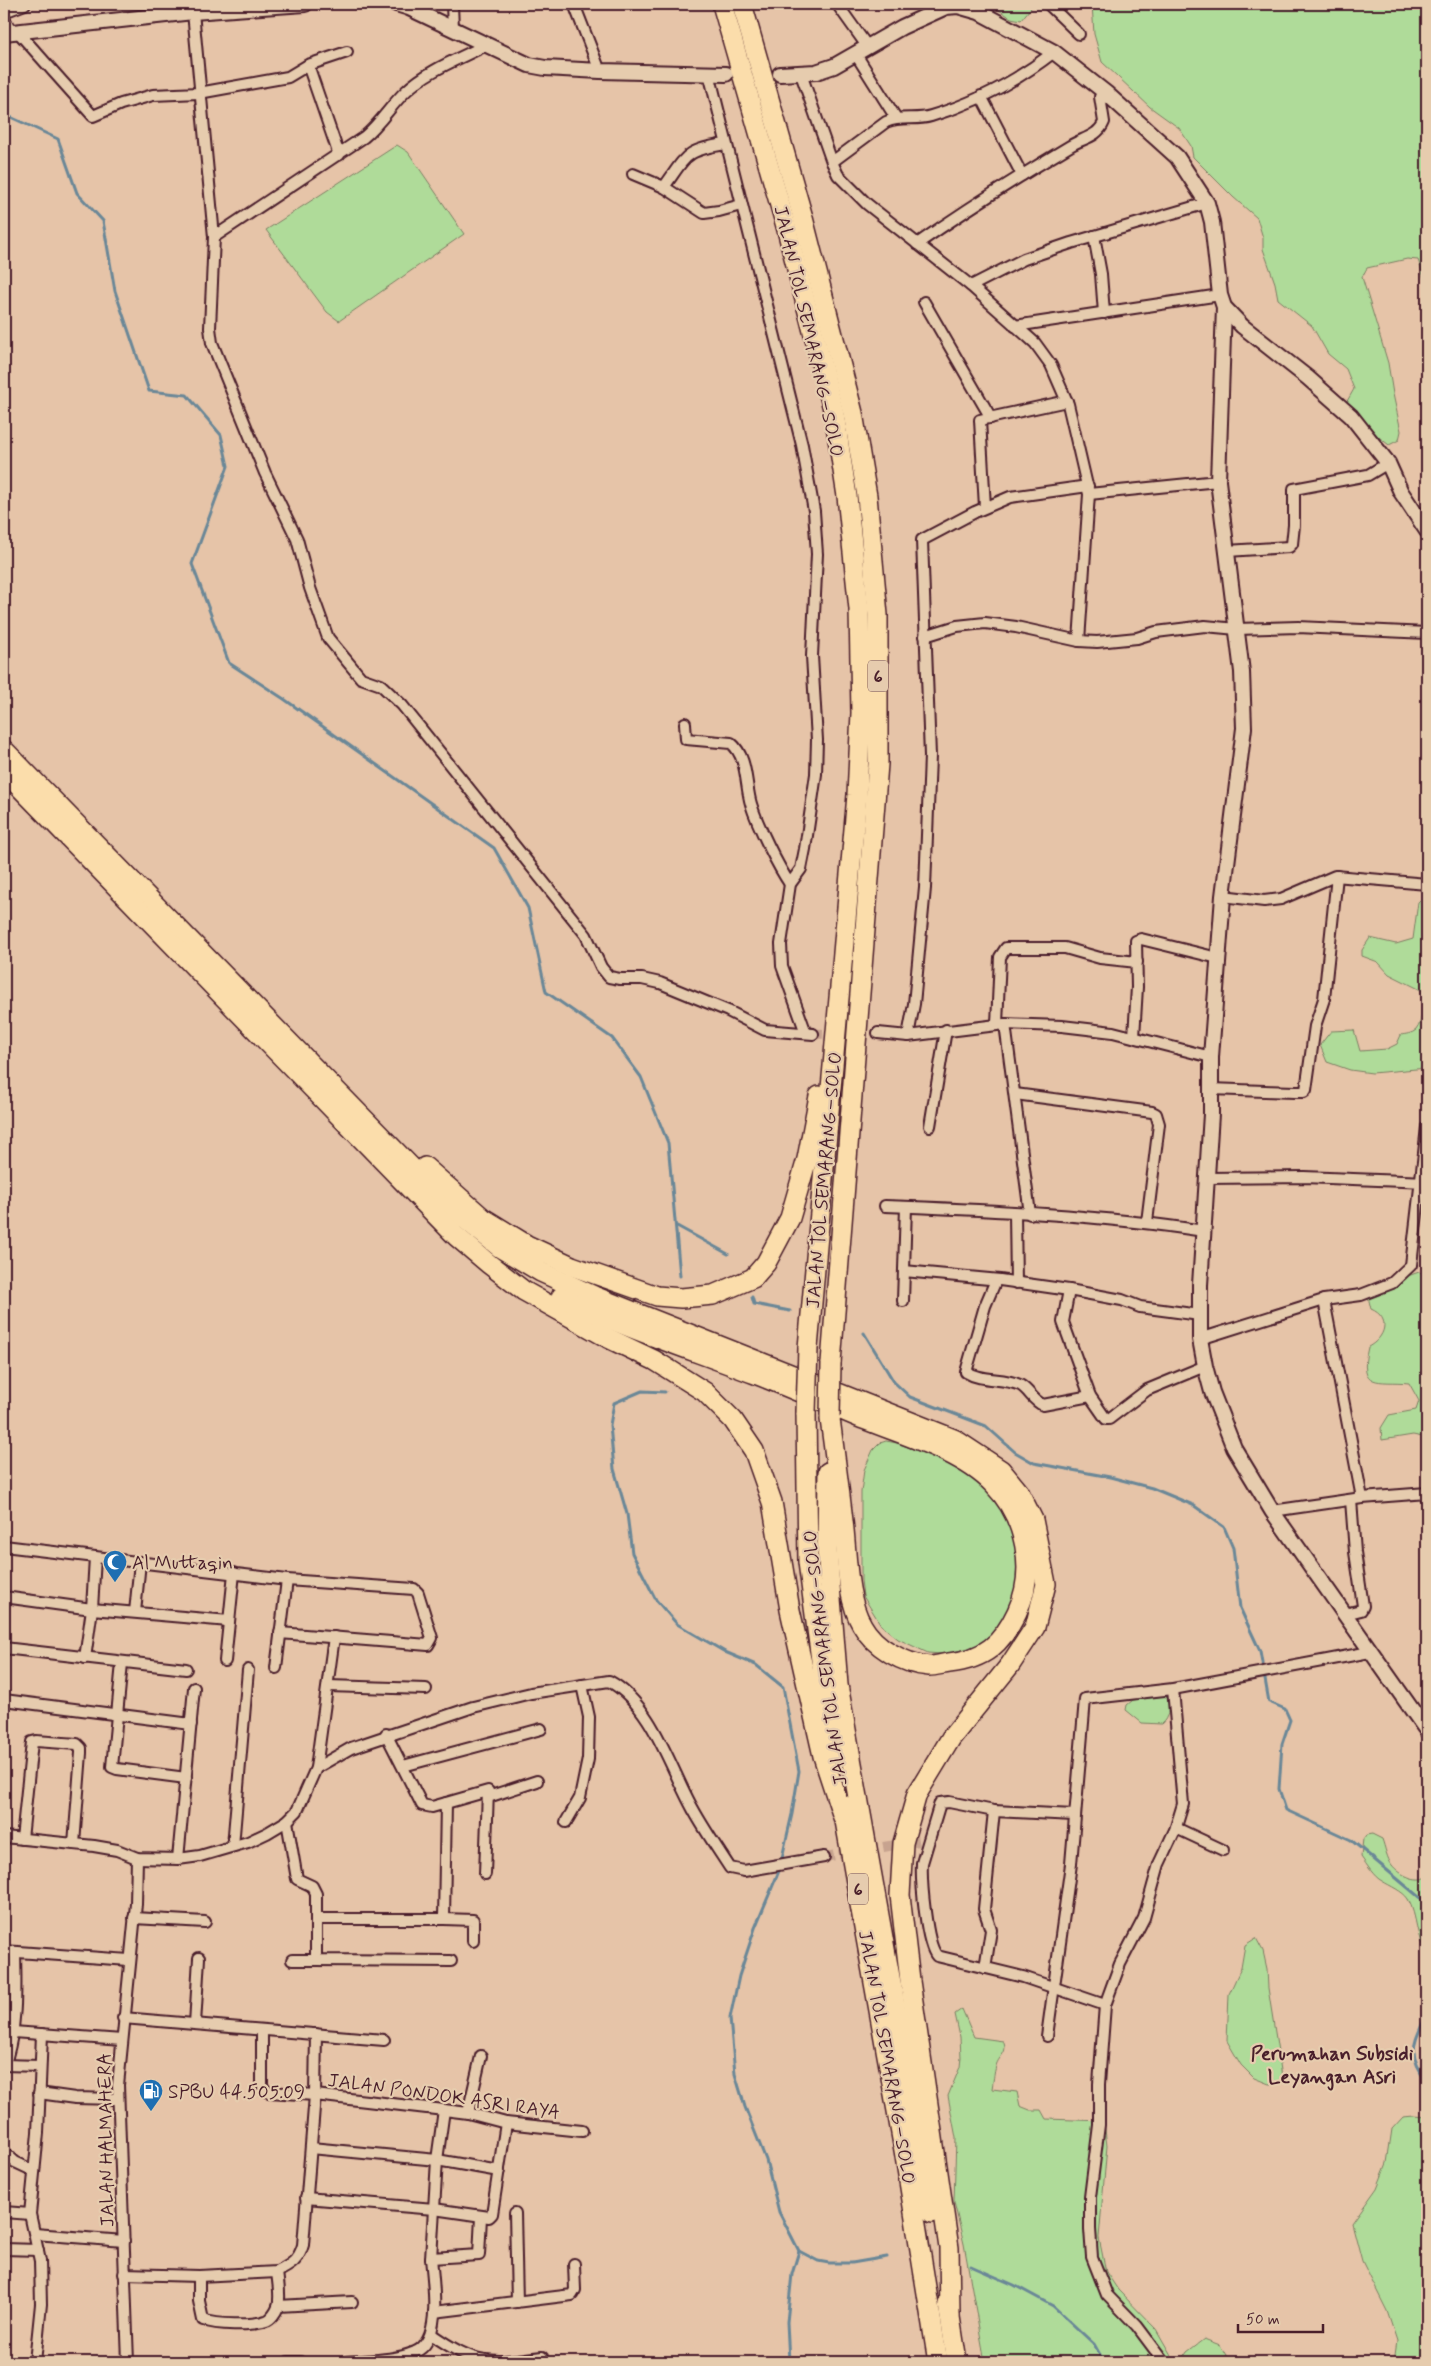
<svg xmlns="http://www.w3.org/2000/svg" width="1431" height="2366" font-family="Mynerve,sans-serif">
  <style>
    .green { fill: #afdb99; stroke: #7c7d62 }
    .lines { fill: none; stroke-linecap: round; stroke-linejoin: round }
    .stream { stroke: #6a8797; stroke-width: 3 }
    .street-tunnel { stroke: #c7a38f; stroke-width: 10; stroke-dasharray: 10 5; stroke-linecap: butt }
    .street-casing { stroke: #4a1f2b; stroke-width: 14 }
    .secondary-casing { stroke: #4a1f2b; stroke-width: 18 }
    .highway-casing { stroke: #4a1f2b; stroke-width: 22 }
    .street { stroke: #e6ccae; stroke-width: 10 }
    .secondary { stroke: #e6ccae; stroke-width: 14 }
    .highway { stroke: #fbddab; stroke-width: 19 }
    .highway-bridge-casing { stroke: #4a1f2b; stroke-width: 22; stroke-linecap: butt }
    .highway-bridge { stroke: #fbddab; stroke-width: 19 }
    .labels { text-anchor: middle; stroke-width: 4.5; stroke-linejoin: round; paint-order: stroke }
    .shield { fill: #e6ccae; stroke: #795352; stroke-width: 1 }
    .shield-label { font-size: 18px; font-weight: bold; fill: #4a1f2b }
    .street-label { font-size: 19px; fill: #4a1f2b; stroke: #e6ccae }
    .poi-label { font-size: 19px; fill: #4a1f2b; stroke: #e6ccae; text-anchor: start }
    .neighbourhood-label { font-size: 20px; font-weight: bold; fill: #4a1f2b; stroke: #e6ccae }
  </style>
  <rect width="100%" height="100%" fill="#e6c4a8"/>
  <filter id="ink" filterUnits="userSpaceOnUse"><feTurbulence type="fractalNoise" baseFrequency=".02" numOctaves="2"/><feDisplacementMap in="SourceGraphic" scale="10" xChannelSelector="R" yChannelSelector="G"/><feConvolveMatrix kernelMatrix="1 2 1 2 8 2 1 2 1" color-interpolation-filters="sRGB"/></filter>
  <g filter="url(#ink)">
    <g class="green">
      <path d="M 990,4 L 1034,4 L 1021,20 L 1011,18 Z"/>
      <path d="M 1092,4 L 1427,4 L 1427,286 L 1418,260 L 1407,259 L 1367,268 L 1362,277 L 1388,363 L 1393,394 L 1401,431 L 1399,440 L 1389,445 L 1380,438 L 1346,403 L 1354,389 L 1346,369 L 1328,354 L 1312,326 L 1278,299 L 1275,283 L 1263,249 L 1263,238 L 1257,218 L 1233,197 L 1193,157 L 1191,146 L 1179,128 L 1150,107 L 1102,62 L 1094,34 Z"/>
      <path d="M 397,145 L 408,152 L 464,234 L 339,321 L 327,312 L 266,230 Z"/>
      <path d="M 1427,893 L 1427,1068 L 1372,1073 L 1350,1070 L 1327,1062 L 1320,1045 L 1331,1031 L 1354,1030 L 1360,1051 L 1387,1049 L 1397,1044 L 1401,1035 C 1406,1034 1411,1034 1416,1030 C 1423,1022 1424,1000 1421,990 L 1389,974 L 1378,962 L 1362,956 L 1362,950 L 1370,938 L 1396,944 L 1413,939 L 1418,902 Z"/>
      <path d="M 1419,1272 L 1427,1275 L 1427,1438 L 1413,1435 L 1382,1440 L 1381,1428 L 1389,1415 L 1416,1410 L 1419,1401 L 1409,1383 C 1378,1380 1358,1390 1368,1347 C 1385,1338 1392,1318 1371,1309 L 1368,1297 L 1399,1279 Z"/>
      <path d="M 886,1441 L 897,1443 L 935,1457 L 946,1459 L 980,1481 L 1002,1504 L 1019,1552 L 1019,1592 L 995,1639 L 956,1655 L 928,1653 L 898,1639 L 881,1625 L 863,1596 L 861,1580 L 861,1492 L 864,1470 L 873,1450 L 880,1443 Z"/>
      <path d="M 1163,1696 L 1168,1698 C 1169,1708 1169,1718 1161,1724 L 1142,1723 L 1126,1710 L 1127,1705 L 1133,1700 Z"/>
      <path d="M 1372,1834 L 1382,1839 C 1385,1847 1387,1859 1392,1865 C 1400,1875 1416,1883 1427,1877 L 1427,1954 C 1415,1937 1418,1917 1408,1899 C 1403,1891 1390,1886 1382,1881 C 1374,1877 1367,1865 1361,1857 L 1363,1839 L 1366,1835 Z"/>
      <path d="M 1256,1938 L 1263,1951 L 1267,1969 L 1268,1988 L 1283,2083 L 1269,2084 L 1254,2078 L 1241,2065 L 1227,2041 L 1229,1994 L 1241,1968 L 1245,1945 Z"/>
      <path d="M 962,2009 L 974,2037 L 1003,2041 C 1009,2053 999,2055 996,2066 C 994,2073 993,2082 992,2089 L 1017,2092 L 1020,2106 L 1030,2110 L 1041,2110 L 1046,2119 L 1104,2121 L 1107,2146 L 1099,2238 L 1106,2272 L 1118,2290 L 1156,2329 L 1175,2362 L 985,2362 L 964,2244 L 954,2202 L 956,2138 L 948,2096 L 960,2067 L 961,2057 L 960,2037 L 955,2014 Z"/>
      <path d="M 1414,2116 L 1427,2117 L 1427,2362 L 1394,2362 L 1397,2341 L 1387,2311 L 1362,2261 L 1352,2223 L 1377,2188 L 1387,2163 L 1392,2129 L 1403,2117 Z"/>
      <path d="M 1204,2339 L 1220,2345 L 1230,2362 L 1181,2362 L 1187,2352 Z"/>
    </g>
    <g class="lines">
      <g class="stream">
        <path d="M 4,114 L 58,139 L 77,193 L 103,221 L 115,291 L 149,391 L 187,395 L 221,435 L 228,466 L 192,564 L 229,663 L 284,699 L 494,848 L 528,908 L 546,992 L 612,1038 L 641,1077 L 668,1143 L 680,1276"/>
        <path d="M 677,1226 L 728,1254"/>
        <path d="M 752,1297 L 754,1304 L 790,1311"/>
        <path d="M 864,1333 L 894,1382 L 910,1397 L 986,1426 L 1015,1452 L 1034,1463 L 1110,1477 L 1152,1488 L 1193,1505 L 1224,1527 L 1233,1548 L 1240,1608 L 1260,1651 L 1269,1702 L 1285,1709 L 1290,1720 L 1282,1744 L 1279,1789 L 1286,1810 L 1351,1840 L 1425,1902 L 1427,1908"/>
        <path d="M 665,1392 L 642,1391 L 614,1403 L 610,1425 L 614,1469 L 627,1514 L 632,1553 L 656,1600 L 677,1624 L 725,1652 L 756,1665 L 783,1687 L 799,1771 L 792,1814 L 779,1871 L 755,1928 L 739,1976 L 730,2018 L 735,2074 L 745,2107 L 766,2160 L 779,2212 L 799,2251 L 818,2261 L 829,2263 L 852,2263 L 887,2257"/>
        <path d="M 1427,2013 C 1415,2043 1405,2052 1427,2081"/>
        <path d="M 971,2266 L 1014,2285 L 1053,2306 L 1094,2344 L 1104,2362"/>
        <path d="M 789,2362 L 787,2322 L 792,2274 L 799,2251"/>
      </g>
      <g class="street-tunnel">
        <path d="M 813,1034 L 878,1033"/>
        <path d="M 824,1857 L 919,1841"/>
      </g>
      <defs>
        <g id="street">
          <path d="M 452,4 L 453,29"/>
          <path d="M 574,4 L 600,71"/>
          <path d="M 837,4 L 867,46"/>
          <path d="M 1048,4 L 1079,34"/>
          <path d="M 4,12 L 25,4"/>
          <path d="M 193,12 L 214,237 L 210,328 L 212,343 L 265,473 L 297,539 L 310,588 L 328,638 L 361,678 L 381,685 L 402,705 L 586,935 L 601,967 L 609,977 L 620,979 L 642,979 L 660,983 L 728,1011 L 765,1030 L 813,1034"/>
          <path d="M 4,18 L 11,32"/>
          <path d="M 18,32 L 93,116 L 121,104 L 153,95 L 199,93 L 288,77 L 308,65 L 347,52"/>
          <path d="M 855,53 L 896,118"/>
          <path d="M 308,65 L 339,155"/>
          <path d="M 709,73 L 802,445 L 814,511 L 817,554 L 812,656 L 817,740 L 816,774 L 805,849 L 801,869 L 790,884 L 781,944 L 782,966 L 806,1033"/>
          <path d="M 801,74 L 832,162 L 838,175 L 867,204 L 971,286 L 1035,343 L 1051,365 L 1068,404 L 1089,494 L 1079,641"/>
          <path d="M 981,96 L 1022,175"/>
          <path d="M 832,162 L 886,122 C 901,115 915,121 931,116 C 975,103 1018,80 1054,52"/>
          <path d="M 633,174 L 664,187 C 687,155 685,150 726,144"/>
          <path d="M 664,187 L 704,213 L 719,211 L 741,205"/>
          <path d="M 1094,236 L 1101,274 L 1104,313"/>
          <path d="M 214,237 L 364,137 C 381,123 391,105 406,91 C 428,70 459,59 486,45"/>
          <path d="M 917,244 C 967,209 1018,177 1070,146 C 1083,138 1098,137 1104,122 L 1100,97 L 1103,91"/>
          <path d="M 971,286 L 1024,259 L 1071,243 L 1207,203"/>
          <path d="M 924,302 L 991,418"/>
          <path d="M 1015,326 L 1220,295"/>
          <path d="M 1089,494 L 1218,481"/>
          <path d="M 985,507 L 980,420 L 1067,401"/>
          <path d="M 1227,551 L 1289,547 L 1292,544 L 1294,525 L 1294,489 L 1368,475 L 1388,463"/>
          <path d="M 925,636 L 957,626 L 985,623 L 1016,627 L 1079,641 L 1097,642 L 1137,638 L 1156,632 L 1205,626 L 1237,629 L 1298,627 L 1427,633"/>
          <path d="M 685,723 L 686,739 L 731,743 C 748,757 745,784 751,804 C 757,824 778,867 790,884"/>
          <path d="M 1223,896 L 1264,901 L 1281,899 L 1335,876 L 1427,884"/>
          <path d="M 997,1024 L 1000,957 L 1006,948 L 1065,948 L 1100,958 L 1137,962"/>
          <path d="M 1005,1024 L 1030,1214"/>
          <path d="M 878,1033 L 908,1036 L 1005,1024 L 1062,1026 L 1113,1032 L 1211,1057"/>
          <path d="M 908,1036 L 914,1004 L 925,888 L 930,756 L 922,540 L 975,512 L 1010,497 L 1088,486"/>
          <path d="M 1134,1037 L 1137,987 L 1136,941 L 1141,939 L 1218,958"/>
          <path d="M 1211,1089 L 1295,1092 L 1304,1092 L 1306,1090 L 1315,1026 L 1324,999 L 1337,876"/>
          <path d="M 1015,1094 L 1152,1112 L 1156,1114 L 1159,1124 L 1147,1222"/>
          <path d="M 930,1126 L 946,1030"/>
          <path d="M 1207,1178 L 1304,1177 L 1427,1182"/>
          <path d="M 885,1206 C 992,1210 1099,1215 1204,1231"/>
          <path d="M 1015,1213 L 1016,1283"/>
          <path d="M 904,1271 L 1000,1280 L 1069,1290 L 1122,1300 L 1140,1307 L 1200,1315"/>
          <path d="M 996,1280 L 985,1306 L 966,1372 C 982,1382 1003,1377 1020,1385 C 1029,1390 1033,1401 1043,1405 L 1090,1396"/>
          <path d="M 1069,1290 L 1063,1322 L 1090,1396 L 1106,1419 L 1109,1419 L 1147,1390 L 1205,1366"/>
          <path d="M 1324,1300 L 1361,1295 L 1392,1283 L 1411,1265 L 1427,1127"/>
          <path d="M 903,1301 L 906,1207"/>
          <path d="M 1200,1339 L 1324,1300 L 1362,1498"/>
          <path d="M 1272,1511 L 1362,1498 L 1427,1493"/>
          <path d="M 4,1546 L 287,1580 L 414,1589 L 418,1593 L 432,1638 L 428,1645 L 280,1633"/>
          <path d="M 4,1597 L 92,1609 L 229,1621"/>
          <path d="M 135,1612 L 140,1562"/>
          <path d="M 1345,1614 L 1361,1610 L 1363,1606 L 1355,1552 L 1351,1500"/>
          <path d="M 4,1648 L 186,1669"/>
          <path d="M 85,1658 L 92,1609 L 95,1557"/>
          <path d="M 225,1661 L 234,1573"/>
          <path d="M 122,1663 L 112,1767 L 117,1769 L 186,1778"/>
          <path d="M 276,1668 L 287,1580"/>
          <path d="M 328,1686 L 426,1689"/>
          <path d="M 4,1700 L 191,1724"/>
          <path d="M 403,1766 L 541,1729"/>
          <path d="M 316,1768 L 351,1748 L 473,1707 L 531,1693 L 609,1681 C 652,1704 670,1768 693,1809 C 704,1829 717,1848 730,1868 L 744,1871 L 824,1857"/>
          <path d="M 488,1797 L 537,1781"/>
          <path d="M 446,1803 L 488,1791 L 485,1874"/>
          <path d="M 1074,1815 L 994,1811 L 949,1802 L 940,1803 L 922,1863 C 921,1881 926,1944 937,1956 L 1023,1977 L 1105,2005"/>
          <path d="M 287,1821 L 297,1879 L 312,1886 L 316,1894 L 316,1960 L 451,1961"/>
          <path d="M 566,1822 L 580,1798 L 588,1759 L 589,1717 L 582,1685"/>
          <path d="M 1176,1828 L 1223,1850"/>
          <path d="M 4,1837 L 94,1846 L 117,1850 L 137,1858 L 178,1859 L 200,1856 L 248,1842 L 267,1833 L 287,1821 L 297,1811 L 316,1768 L 334,1637"/>
          <path d="M 22,1839 L 32,1742 L 36,1741 L 77,1744 L 81,1748 L 81,1753 L 74,1844"/>
          <path d="M 233,1846 L 248,1670"/>
          <path d="M 178,1859 L 194,1688"/>
          <path d="M 134,1918 L 205,1922"/>
          <path d="M 316,1919 L 444,1919 L 446,1803 L 432,1807 L 422,1805 L 386,1734"/>
          <path d="M 444,1919 L 473,1920 L 473,1941"/>
          <path d="M 4,1951 L 129,1960"/>
          <path d="M 292,1960 L 316,1960"/>
          <path d="M 985,1968 L 991,1930 L 984,1909 L 994,1811"/>
          <path d="M 123,2018 L 384,2040"/>
          <path d="M 195,2024 L 199,1958"/>
          <path d="M 262,2030 L 262,2084 L 264,2090 L 269,2092 L 315,2095 L 316,2034"/>
          <path d="M 13,2032 L 122,2040"/>
          <path d="M 1047,2036 L 1071,1864 L 1085,1699 L 1173,1689 L 1370,1652"/>
          <path d="M 4,2065 L 40,2066"/>
          <path d="M 4,2066 C 17,2029 16,1991 15,1952"/>
          <path d="M 39,2093 L 75,2098 L 118,2099"/>
          <path d="M 444,2110 L 437,2160 L 431,2258 L 479,2255 L 481,2217"/>
          <path d="M 468,2113 L 481,2056"/>
          <path d="M 311,2148 L 437,2160 L 499,2171"/>
          <path d="M 5,2153 L 15,2162 L 32,2170"/>
          <path d="M 306,2198 L 434,2209 L 489,2217 L 492,2214 L 506,2123"/>
          <path d="M 4,2212 L 30,2214"/>
          <path d="M 515,2213 L 517,2302"/>
          <path d="M 35,2234 L 124,2241"/>
          <path d="M 4,2249 L 38,2250"/>
          <path d="M 124,2274 L 199,2276 L 277,2272 C 291,2265 299,2260 303,2245 L 315,2095 L 444,2110 L 468,2113 L 506,2123 L 582,2131"/>
          <path d="M 199,2276 L 199,2301 L 203,2320 C 217,2325 251,2326 266,2321 C 271,2320 276,2312 278,2307 C 281,2297 278,2282 277,2272"/>
          <path d="M 278,2306 L 352,2302"/>
          <path d="M 434,2312 L 572,2295 L 575,2290 L 574,2264"/>
          <path d="M 431,2334 C 476,2365 489,2364 542,2357"/>
          <path d="M 35,2362 L 41,2304 L 40,2261 L 30,2214 L 38,2133 L 42,2034"/>
          <path d="M 128,2362 L 118,2085 L 136,1904 L 137,1858"/>
          <path d="M 288,2362 L 301,2362"/>
          <path d="M 346,2362 C 368,2360 394,2361 415,2352 C 443,2341 433,2282 431,2258"/>
          <path d="M 1164,2362 L 1137,2326 L 1107,2295 L 1092,2257 L 1090,2229 L 1090,2197 L 1099,2125 L 1099,2084 L 1105,2005 L 1120,1964 L 1144,1918 L 1159,1864 L 1175,1830 L 1183,1804 L 1173,1689"/>
        </g>
        <g id="secondary">
          <path d="M 396,4 L 409,8 L 529,65 L 545,68 L 600,71 L 726,74"/>
          <path d="M 4,33 L 193,12 L 305,4"/>
          <path d="M 780,74 L 816,72 L 834,66 L 902,27 L 946,7 L 958,6 L 979,12 L 1054,52 L 1106,93 L 1177,157 L 1207,203 L 1212,222 L 1220,295 L 1224,307 L 1242,326 L 1308,378 L 1351,416 L 1388,463 L 1401,492 L 1427,531"/>
          <path d="M 1224,307 L 1218,481 L 1242,672 L 1244,728 L 1223,896 L 1211,1057 L 1211,1114 L 1200,1285 L 1200,1339 L 1205,1366 L 1212,1392 L 1234,1448 L 1272,1511 L 1427,1731"/>
        </g>
        <g id="highway">
          <path d="M 722,4 L 786,226 L 834,413 L 847,496 L 859,609 L 861,713 L 857,795 L 808,1348"/>
          <path d="M 742,4 L 802,214 L 853,413 L 867,496 L 878,615 L 878,764 L 831,1363"/>
          <path d="M 4,750 L 450,1207 L 499,1247 L 541,1272 L 594,1296 L 954,1439 L 1001,1470 L 1019,1492 L 1033,1520 L 1046,1584 L 1035,1627 L 1010,1665 L 951,1738 L 917,1794 L 903,1843 L 900,1895 L 910,1981 L 949,2248 L 950,2315"/>
          <path d="M 4,771 L 456,1236 L 489,1264 L 524,1291 L 608,1338 L 654,1360 L 705,1392 L 733,1420 L 754,1451 L 772,1502 L 790,1610 L 823,1756 L 843,1817"/>
          <path d="M 425,1167 L 483,1218 L 527,1245 L 572,1266 L 657,1296 L 681,1298 L 713,1295 L 753,1278 L 766,1263 L 790,1218 L 807,1159 L 819,1096"/>
          <path d="M 561,1297 C 624,1328 690,1349 755,1374 C 791,1388 827,1404 863,1419 C 904,1435 963,1452 994,1485 C 1025,1517 1037,1570 1017,1612 C 1002,1644 985,1659 949,1663 C 942,1664 935,1666 929,1666 C 903,1664 874,1647 862,1625 C 847,1600 847,1558 844,1530 C 840,1493 835,1456 830,1419"/>
          <path d="M 806,1413 L 808,1562 L 833,1750"/>
          <path d="M 828,1472 L 827,1549 L 838,1685 L 932,2213"/>
          <path d="M 842,1804 L 904,2150 L 938,2362"/>
          <path d="M 948,2304 L 957,2362"/>
        </g>
      </defs>
      <use href="#street" class="street-casing"/>
      <use href="#secondary" class="secondary-casing"/>
      <use href="#highway" class="highway-casing"/>
      <use href="#street" class="street"/>
      <use href="#secondary" class="secondary"/>
      <use href="#highway" class="highway"/>
      <defs>
        <g id="highway-bridge">
          <path d="M 806,1413 L 808,1348"/>
          <path d="M 830,1416 L 831,1363"/>
        </g>
      </defs>
      <use href="#highway-bridge" class="highway-bridge-casing"/>
      <use href="#highway-bridge" class="highway-bridge"/>
    </g>
  </g>
  <defs>
    <symbol id="mosque-pin" viewBox="-11 -11 22 30"><path d="M0 17L-7.5 6A9.5 9.5 0 1 1 7.5 6Z" fill="#1f6fb2" stroke="#e6ccae"/><path d="M3.5-4.9A6 6 0 1 0 3.5 4.9A5 5 0 1 1 3.5-4.9Z" fill="#fff"/></symbol>
    <symbol id="fuel-pin" viewBox="-11 -11 22 30"><path d="M0 17L-7.5 6A9.5 9.5 0 1 1 7.5 6Z" fill="#1f6fb2" stroke="#e6ccae"/><path d="M-5.5-6h7V0h2V4h1.3V-2.5L3-4.5l.8-.8L6-3V5H2.5V1h-1V6h-7ZM-4.2-4.7v3.2H.2V-4.7Z" fill="#fff"/></symbol>
  </defs>
  <g fill-rule="evenodd">
    <use href="#mosque-pin" x="101" y="1548" width="28" height="38"/>
    <use href="#fuel-pin" x="137" y="2077" width="28" height="38"/>
  </g>
  <g class="labels">
    <g class="shield">
      <rect x="868" y="660.5" width="20" height="31" rx="4"/>
      <rect x="848" y="1873.5" width="20" height="31" rx="4"/>
    </g>
    <g class="shield-label">
      <text x="878" y="682">6</text>
      <text x="858" y="1895">6</text>
    </g>
    <g class="street-label">
      <text transform="translate(810 331) rotate(77)" y="7">JALAN TOL SEMARANG–SOLO</text>
      <text transform="translate(823 1180) rotate(-85)" y="7">JALAN TOL SEMARANG–SOLO</text>
      <text transform="translate(824 1658) rotate(-97)" y="7">JALAN TOL SEMARANG–SOLO</text>
      <text transform="translate(888 2057) rotate(80)" y="7">JALAN TOL SEMARANG–SOLO</text>
      <text transform="translate(444 2095) rotate(8)" y="7">JALAN PONDOK ASRI RAYA</text>
      <text transform="translate(105 2140) rotate(-91)" y="7">JALAN HALMAHERA</text>
    </g>
    <g class="poi-label">
      <text x="132" y="1569">Al Muttaqin</text>
      <text x="168" y="2098">SPBU 44.505.09</text>
    </g>
    <g class="neighbourhood-label">
      <text x="1332" y="2060">Perumahan Subsidi<tspan x="1332" dy="23">Leyangan Asri</tspan></text>
    </g>
  </g>
  <rect width="1431" height="2366" fill="none" stroke="#e6ccae" stroke-width="20"/>
  <rect x="10" y="10" width="1411" height="2346" fill="none" stroke="#4a1f2b" stroke-width="2" filter="url(#ink)"/>
  <path d="M1238 2324v8h85v-8" fill="none" stroke="#4a1f2b" stroke-width="2.5"/>
  <text x="1246" y="2324" font-size="15" fill="#4a1f2b" stroke="#e6ccae" stroke-width="4" paint-order="stroke">50 m</text>
</svg>
